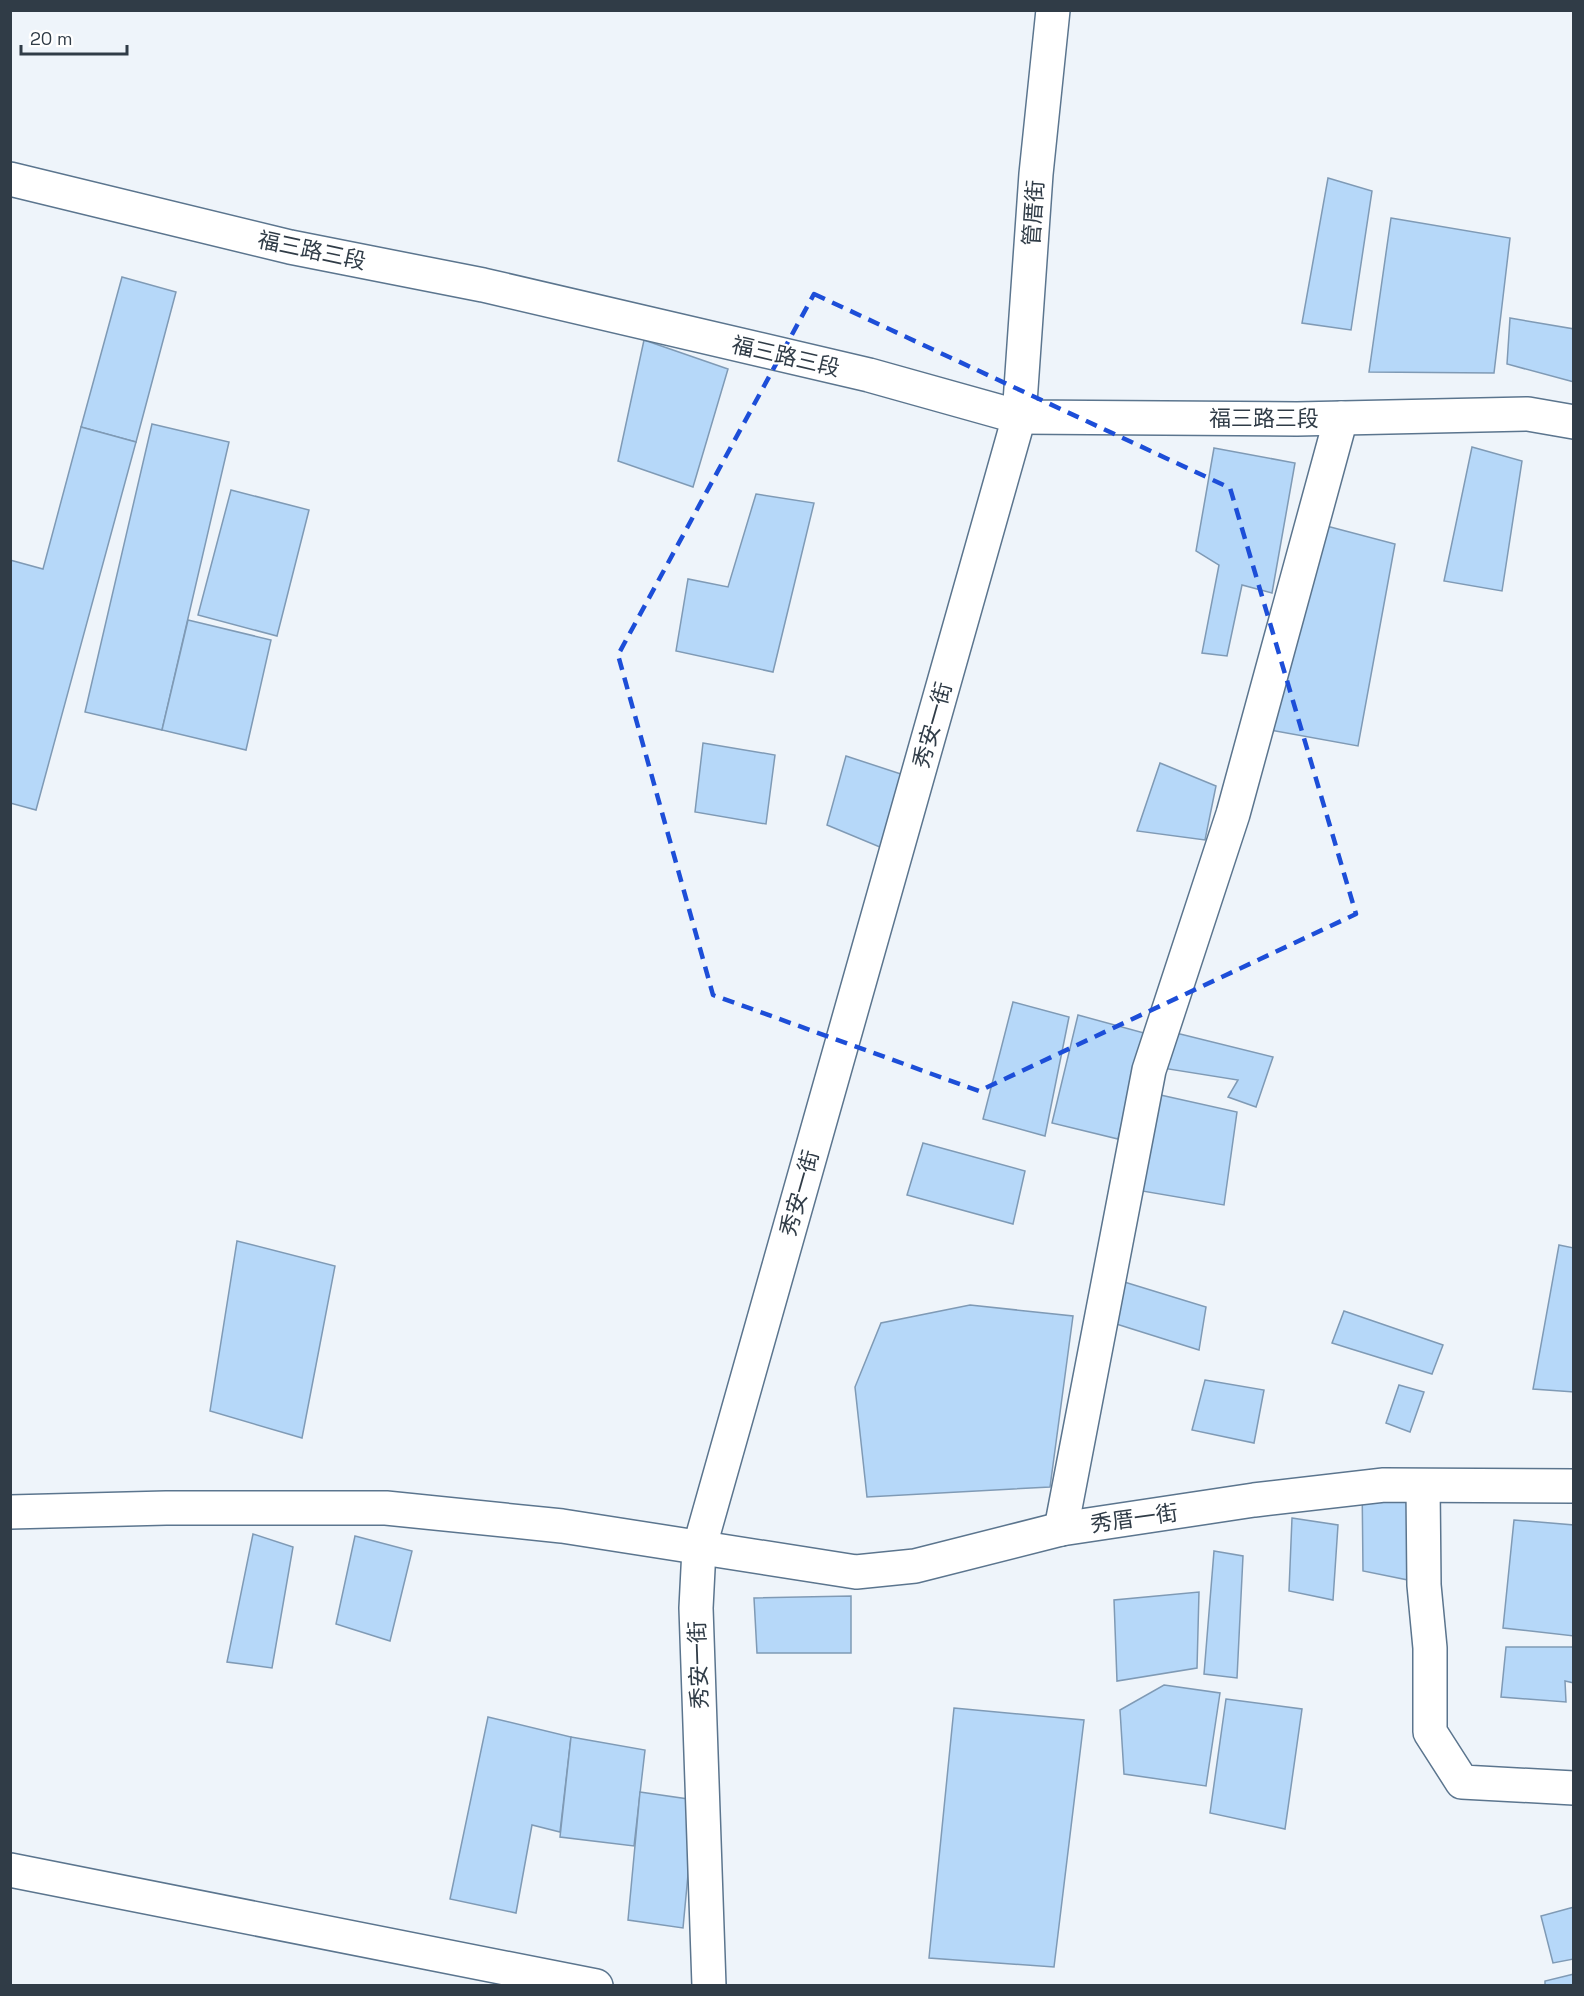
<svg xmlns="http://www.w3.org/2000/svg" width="1584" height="1996" font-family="'Space Grotesk','Noto Sans TC',sans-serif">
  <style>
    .building { fill: #b6d8f9; stroke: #7f9ab5; stroke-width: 1.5 }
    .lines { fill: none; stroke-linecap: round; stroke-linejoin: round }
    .minor-casing { stroke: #5b758e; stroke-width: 36 }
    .minor { stroke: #fff; stroke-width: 33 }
    .marked { fill: none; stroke: #1d4ed8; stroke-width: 4.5; stroke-dasharray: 12 8; stroke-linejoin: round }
    .labels { text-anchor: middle; stroke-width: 4.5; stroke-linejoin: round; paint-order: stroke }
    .street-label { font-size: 22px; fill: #303c47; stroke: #fff }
  </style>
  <rect width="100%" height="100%" fill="#eef4fa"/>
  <g class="building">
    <path d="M 1328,178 L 1372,191 L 1351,330 L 1302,323 Z"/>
    <path d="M 1391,218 L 1510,238 L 1494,373 L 1369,372 Z"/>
    <path d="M 122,277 L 176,292 L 136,442 L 81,427 Z"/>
    <path d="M 1510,318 L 1574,329 L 1574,382 L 1507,364 Z"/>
    <path d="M 644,340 L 728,369 L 693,487 L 618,461 Z"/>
    <path d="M 152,424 L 229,442 L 162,730 L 85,712 Z"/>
    <path d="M 81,427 L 136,442 L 36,810 L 10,803 L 10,560 L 43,569 Z"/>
    <path d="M 1472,447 L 1522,461 L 1502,591 L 1444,581 Z"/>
    <path d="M 1214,448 L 1295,463 L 1272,593 L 1242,585 L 1227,656 L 1202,653 L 1219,565 L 1196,551 Z"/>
    <path d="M 231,490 L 309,510 L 277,636 L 198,615 Z"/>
    <path d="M 756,494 L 814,503 L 773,672 L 676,651 L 688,579 L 728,587 Z"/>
    <path d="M 1319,524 L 1395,544 L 1358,746 L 1270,730 Z"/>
    <path d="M 188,620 L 271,640 L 246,750 L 162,730 Z"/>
    <path d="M 703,743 L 775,755 L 766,824 L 695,812 Z"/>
    <path d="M 846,756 L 907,776 L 887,850 L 827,825 Z"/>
    <path d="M 1160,763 L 1216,786 L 1205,840 L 1137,831 Z"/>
    <path d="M 1013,1002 L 1069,1017 L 1045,1136 L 983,1119 Z"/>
    <path d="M 1078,1015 L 1144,1033 L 1118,1139 L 1052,1123 Z"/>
    <path d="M 1168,1031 L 1273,1057 L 1256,1107 L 1228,1097 L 1238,1080 L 1162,1068 Z"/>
    <path d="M 1156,1094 L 1237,1112 L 1224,1205 L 1142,1191 Z"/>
    <path d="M 923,1143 L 1025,1171 L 1013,1224 L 907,1195 Z"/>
    <path d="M 237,1241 L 335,1266 L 302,1438 L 210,1411 Z"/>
    <path d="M 1559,1245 L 1574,1248 L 1574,1392 L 1533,1389 Z"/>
    <path d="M 1108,1277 L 1206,1307 L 1199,1350 L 1094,1317 Z"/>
    <path d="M 970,1305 L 1073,1316 L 1050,1487 L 867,1497 L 855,1387 L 881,1323 Z"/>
    <path d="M 1344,1311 L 1443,1345 L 1432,1374 L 1332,1343 Z"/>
    <path d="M 1205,1380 L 1264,1390 L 1254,1443 L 1192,1430 Z"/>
    <path d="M 1399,1385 L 1424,1392 L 1410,1432 L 1386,1423 Z"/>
    <path d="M 1362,1478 L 1408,1482 L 1408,1580 L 1363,1571 Z"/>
    <path d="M 1292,1518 L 1338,1525 L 1333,1600 L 1289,1591 Z"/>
    <path d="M 1514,1520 L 1574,1525 L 1574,1636 L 1503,1628 Z"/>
    <path d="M 253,1534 L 293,1547 L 272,1668 L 227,1662 Z"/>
    <path d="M 355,1536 L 412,1551 L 390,1641 L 336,1624 Z"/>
    <path d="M 1214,1551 L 1243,1556 L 1237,1678 L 1204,1674 Z"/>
    <path d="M 1199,1592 L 1197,1668 L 1117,1681 L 1114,1600 Z"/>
    <path d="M 851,1596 L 851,1653 L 757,1653 L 754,1598 Z"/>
    <path d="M 1506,1647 L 1574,1647 L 1574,1683 L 1565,1681 L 1566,1702 L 1501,1697 Z"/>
    <path d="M 1164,1685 L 1220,1693 L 1206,1786 L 1124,1774 L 1120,1710 Z"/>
    <path d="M 1226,1699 L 1302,1709 L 1285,1829 L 1210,1813 Z"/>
    <path d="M 954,1708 L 1084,1720 L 1054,1967 L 929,1958 Z"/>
    <path d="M 488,1717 L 571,1737 L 560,1832 L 532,1825 L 516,1913 L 450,1899 Z"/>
    <path d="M 571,1737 L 645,1750 L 634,1846 L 560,1837 Z"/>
    <path d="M 640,1792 L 695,1800 L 683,1928 L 628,1920 Z"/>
    <path d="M 1574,1907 L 1574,1959 L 1553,1963 L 1541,1916 Z"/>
    <path d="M 1574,1974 L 1574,1986 L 1545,1986 L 1545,1981 Z"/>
  </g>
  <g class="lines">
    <defs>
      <g id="minor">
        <path d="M 10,179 L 290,247 L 483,285 L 869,375 L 1019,417 L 1297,419 L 1528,414 L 1574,422"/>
        <path d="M 1423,1486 L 1424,1585 L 1430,1648 L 1430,1732 L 1462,1782 L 1574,1788"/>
        <path d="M 10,1512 L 166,1508 L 386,1508 L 562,1526 L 856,1572 L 915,1566 L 1061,1529 L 1254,1500 L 1384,1485 L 1574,1486"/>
        <path d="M 1061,1529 L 1149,1070 L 1233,814 L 1341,418"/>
        <path d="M 10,1870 L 596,1986"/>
        <path d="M 709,1986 L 696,1608 L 699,1549 L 1019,417 L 1036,174 L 1053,10"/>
      </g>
    </defs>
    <use href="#minor" class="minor-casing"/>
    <use href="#minor" class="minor"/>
  </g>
  <path class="marked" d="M 814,294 L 1230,488 L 1356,914 L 979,1091 L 713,995 L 618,655 Z"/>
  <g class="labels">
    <g class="street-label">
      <text transform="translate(1033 213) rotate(-86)" y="8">管厝街</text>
      <text transform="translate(312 250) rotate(12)" y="8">福三路三段</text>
      <text transform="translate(786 356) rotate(13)" y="8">福三路三段</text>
      <text x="1264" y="426">福三路三段</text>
      <text transform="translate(932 725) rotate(-74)" y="8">秀安一街</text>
      <text transform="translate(799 1193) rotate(-74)" y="8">秀安一街</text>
      <text transform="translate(1134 1518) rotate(-8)" y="8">秀厝一街</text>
      <text transform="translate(698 1665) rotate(-92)" y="8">秀安一街</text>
    </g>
  </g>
  <rect width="1584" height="1996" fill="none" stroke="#303c47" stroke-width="24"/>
  <path d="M21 45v9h106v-9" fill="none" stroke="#303c47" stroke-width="3"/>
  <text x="30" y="45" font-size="18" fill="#303c47" stroke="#ffffff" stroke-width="4.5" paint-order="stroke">20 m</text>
</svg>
